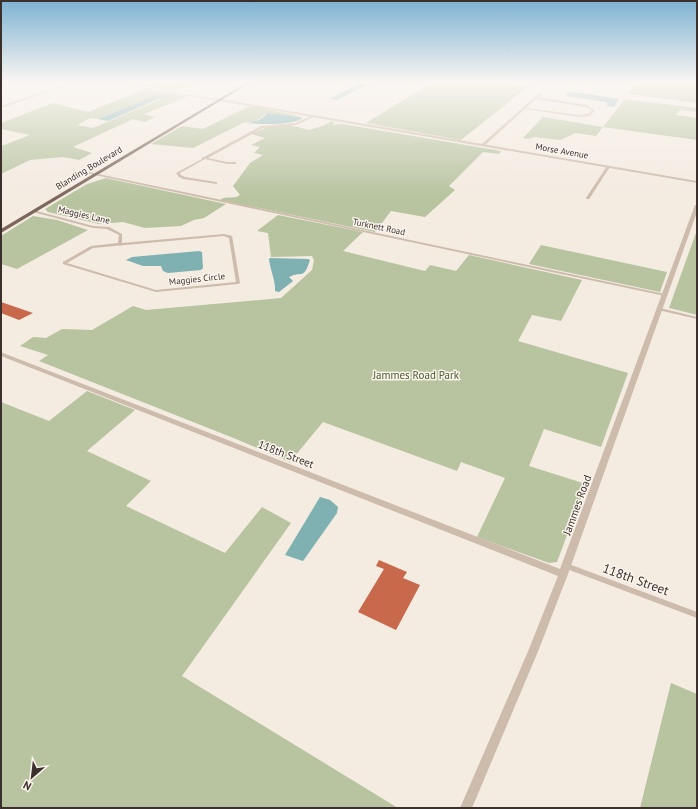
<svg xmlns="http://www.w3.org/2000/svg" width="698" height="809" font-family="'PT Sans',sans-serif">
  <style>
    .green { fill: #b8c4a0; fill-rule: evenodd }
    .water { fill: #7fb0b2 }
    .building { fill: #c8694b }
    .lines { fill: none; stroke-linecap: round; stroke-linejoin: round }
    .minor { fill: #cdbbac; fill-rule: evenodd }
    .tertiary { fill: #cdbbac; fill-rule: evenodd }
    .primary { fill: #7d675c; fill-rule: evenodd }
    .labels { text-anchor: middle; stroke-width: 3; stroke-linejoin: round; paint-order: stroke }
    .far-street-label { font-size: 9px; fill: #3b302b; stroke: #fbf5ee }
    .park-label { font-size: 11px; fill: #4a5a2e; stroke: #fbf5ee }
    .street-label { font-size: 11px; fill: #3b302b; stroke: #fbf5ee }
    .near-street-label { font-size: 13px; fill: #3b302b; stroke: #fbf5ee }
  </style>
  <rect width="100%" height="100%" fill="#f4ebe1"/>
  <g class="green">
    <path d="M 137,83 L 194,83 L 172,91 L 132,84 Z"/>
    <path d="M 431,83 L 509,83 L 530,85 L 461,140 L 366,123 Z"/>
    <path d="M 636,83 L 697,83 L 697,103 L 628,94 Z"/>
    <path d="M 145,89 L 188,96 L 144,114 L 155,117 L 145,122 L 133,119 L 73,147 L 92,153 L 79,160 L 63,157 L 30,160 L 1,174 L 1,145 L 4,145 L 30,135 L 1,129 L 1,123 L 53,103 L 88,112 ZM 157,95 L 161,99 L 98,126 L 92,128 L 77,125 L 90,118 L 98,119 Z"/>
    <path d="M 625,99 L 697,108 L 697,112 L 680,110 L 676,115 L 697,118 L 697,140 L 603,127 L 596,136 L 576,133 L 560,140 L 534,137 L 528,139 L 523,138 L 543,117 L 603,127 Z"/>
    <path d="M 250,106 L 304,117 L 265,114 L 256,121 L 243,123 L 193,148 L 151,144 L 182,126 L 203,129 Z"/>
    <path d="M 332,121 L 334,123 L 332,125 L 343,124 L 501,151 L 499,154 L 483,152 L 449,186 L 455,190 L 425,217 L 391,211 L 375,232 L 220,200 C 226,195 234,200 240,195 L 233,186 L 250,163 L 263,155 L 254,153 L 260,147 L 251,145 L 265,138 L 251,134 L 268,127 L 290,125 L 309,130 L 325,125 Z"/>
    <path d="M 106,178 L 226,204 L 204,218 L 194,220 L 181,226 L 145,228 L 123,222 L 99,224 L 48,212 L 45,209 L 87,184 Z"/>
    <path d="M 278,215 L 363,232 L 343,251 L 425,271 L 430,265 L 456,271 L 469,255 L 582,280 L 561,321 L 532,315 L 518,341 L 628,373 L 601,447 L 544,429 L 529,466 L 586,484 L 557,562 L 549,563 L 477,537 L 505,478 L 461,462 L 457,471 L 323,422 L 290,462 L 236,439 L 39,361 L 48,355 L 20,346 L 33,337 L 46,338 L 62,329 L 92,330 L 133,306 L 146,310 L 281,298 L 312,270 L 314,260 L 312,256 L 271,257 L 268,233 L 257,231 Z"/>
    <path d="M 33,216 L 57,220 L 88,230 L 17,269 L 1,264 L 1,236 Z"/>
    <path d="M 697,230 L 697,315 L 669,308 Z"/>
    <path d="M 541,245 L 667,272 L 660,292 L 529,264 Z"/>
    <path d="M 87,391 L 135,410 L 87,451 L 151,481 L 126,506 L 225,553 L 262,507 L 291,523 L 182,676 L 398,808 L 1,808 L 1,402 L 49,421 Z"/>
    <path d="M 671,683 L 697,694 L 697,808 L 640,808 Z"/>
  </g>
  <g class="water">
    <path d="M 360,83 L 371,83 L 337,100 L 330,99 Z"/>
    <path d="M 567,92 L 589,94 L 619,99 L 614,107 L 606,106 L 608,104 L 606,102 L 566,96 Z"/>
    <path d="M 157,95 L 165,96 L 108,121 L 98,119 Z"/>
    <path d="M 268,113 L 299,117 L 303,118 C 292,126 261,124 248,123 L 259,120 Z"/>
    <path d="M 199,251 L 202,252 L 203,268 L 201,270 L 168,273 L 163,271 L 161,266 L 143,266 L 126,260 L 132,257 Z"/>
    <path d="M 270,258 L 308,259 L 310,260 C 303,281 303,270 289,277 L 293,281 L 279,292 L 275,291 C 276,282 270,269 269,259 Z"/>
    <path d="M 320,497 L 330,500 L 338,507 L 337,513 L 303,561 L 285,555 Z"/>
  </g>
  <g class="building">
    <path d="M 1,302 L 33,313 L 19,320 L 1,313 Z"/>
    <path d="M 379,560 L 407,572 L 403,578 L 420,585 L 396,630 L 358,612 L 384,569 L 376,566 Z"/>
  </g>
  <g class="lines">
    <g class="minor">
      <path d="M 71,83 L 73,83 L 1,108 L 1,106 Z"/>
      <path d="M 115,83 L 117,83 L 215,99 L 214,100 Z"/>
      <path d="M 539,93 L 544,94 L 541,95 L 538,97 L 586,105 L 595,110 L 590,116 L 580,117 L 525,109 L 484,146 L 482,146 L 482,144 ZM 536,99 L 585,107 L 592,110 L 588,114 L 580,115 L 526,108 Z"/>
      <path d="M 314,115 L 316,116 L 296,125 L 263,128 L 208,158 L 227,162 L 236,162 L 236,164 L 227,164 L 205,159 L 180,173 L 181,175 L 185,177 L 216,182 L 217,182 L 217,184 L 183,179 L 179,177 L 176,173 L 202,159 L 202,157 L 204,157 L 261,126 L 295,123 Z"/>
      <path d="M 607,166 L 610,167 L 589,199 L 587,199 L 586,198 Z"/>
      <path d="M 89,172 L 665,294 L 667,295 L 665,296 L 90,174 L 89,174 Z"/>
      <path d="M 33,210 L 93,226 L 109,227 L 122,234 L 122,243 L 224,234 L 232,236 L 240,283 L 238,284 L 156,292 L 63,264 L 63,262 L 91,246 L 118,243 L 119,235 L 107,229 L 93,228 L 33,212 ZM 224,236 L 229,238 L 236,282 L 156,290 L 67,263 L 93,248 Z"/>
      <path d="M 658,308 L 660,308 L 697,317 L 697,319 L 658,310 Z"/>
      <path d="M 566,563 L 697,612 L 697,618 L 564,568 L 562,566 L 564,564 Z"/>
    </g>
    <g class="tertiary">
      <path d="M 214,98 L 697,181 L 697,183 L 213,100 Z"/>
      <path d="M 695,205 L 697,205 L 697,212 L 568,574 L 539,649 L 472,808 L 460,808 L 529,649 L 558,576 L 1,356 L 1,352 L 3,353 L 560,569 Z"/>
    </g>
    <path class="primary" d="M 246,83 L 250,83 L 1,233 L 1,229 Z"/>
  </g>
  <linearGradient id="sky" x2="0" y2="1"><stop stop-color="#7eb2d2"/><stop offset="0.42" stop-color="#faf6f2"/><stop offset="1" stop-color="#faf6f2" stop-opacity="0"/></linearGradient>
  <rect width="698" height="196" fill="url(#sky)"/>
  <g class="labels">
    <g class="far-street-label">
      <text transform="translate(562 151) rotate(10)" y="3">Morse Avenue</text>
      <text transform="translate(89 168) rotate(-31)" y="3">Blanding Boulevard</text>
      <text transform="translate(84 215) rotate(13)" y="3">Maggies Lane</text>
      <text transform="translate(379 227) rotate(12)" y="3">Turknett Road</text>
      <text transform="translate(197 279) rotate(-6)" y="3">Maggies Circle</text>
    </g>
    <g class="park-label">
      <text x="416" y="379">Jammes Road Park</text>
    </g>
    <g class="street-label">
      <text transform="translate(286 454) rotate(21)" y="4">118th Street</text>
      <text transform="translate(577 505) rotate(-70)" y="4">Jammes Road</text>
    </g>
    <g class="near-street-label">
      <text transform="translate(636 579) rotate(20)" y="5">118th Street</text>
    </g>
  </g>
  <rect width="698" height="809" fill="none" stroke="#3b302b" stroke-width="4"/>
  <g transform="translate(32 777) rotate(208)" stroke="#fbf5ee" stroke-width="3" paint-order="stroke">
  <path d="M0-3L7 15L0 10L-7 15Z" fill="#3b302b"/>
  <text y="-6" font-size="11" font-weight="bold" text-anchor="middle" fill="#3b302b">N</text>
  </g>
</svg>
